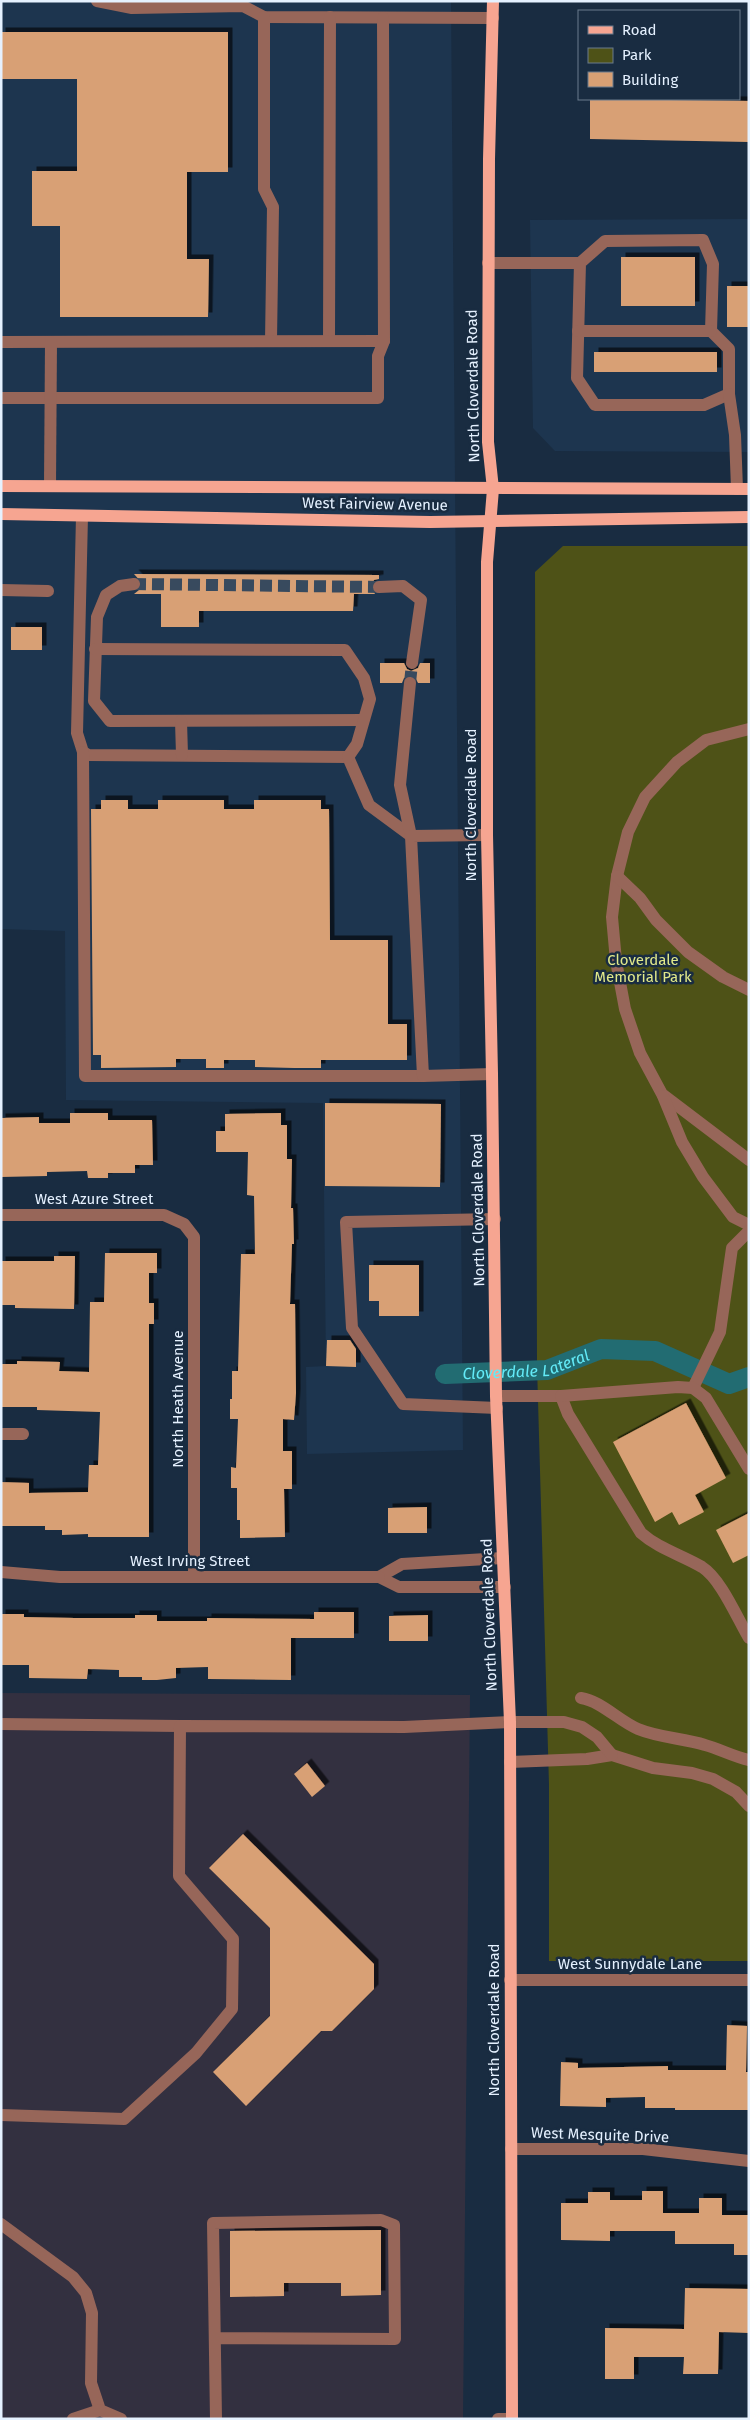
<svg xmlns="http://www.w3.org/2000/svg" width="750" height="2420" font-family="'Fira Sans',sans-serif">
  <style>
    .built { fill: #1d354f }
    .education { fill: #333040 }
    .green { fill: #4e5217 }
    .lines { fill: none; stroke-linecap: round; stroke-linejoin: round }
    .canal { stroke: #226c72; stroke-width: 20 }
    .building { fill: #d8a074; filter: url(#shadow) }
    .minor-tunnel { stroke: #384a5e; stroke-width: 12; stroke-dasharray: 12 6; stroke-linecap: butt }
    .minor { stroke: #976659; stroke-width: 12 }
    .major { stroke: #f6a591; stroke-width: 12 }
    .labels { text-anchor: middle; stroke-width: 5; stroke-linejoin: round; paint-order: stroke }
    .street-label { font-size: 15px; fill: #e5f1ff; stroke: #192c41 }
    .park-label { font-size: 15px; fill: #e1e98a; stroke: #192c41 }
    .water-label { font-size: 16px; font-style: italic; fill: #63ebf8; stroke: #192c41 }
  </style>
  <defs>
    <filter id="shadow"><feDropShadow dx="4.5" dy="-4.5" stdDeviation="0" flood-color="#0009"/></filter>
  </defs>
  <rect width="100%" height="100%" fill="#192c41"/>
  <g class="built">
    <path d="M 1,1 L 451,1 L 463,1450 L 307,1454 L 306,1367 L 326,1366 L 323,1103 L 66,1100 L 65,931 L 1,929 Z"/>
    <path d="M 749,219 L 749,452 L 555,451 L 533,428 L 530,220 Z"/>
  </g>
  <path class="education" d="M 1,1693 L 470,1695 L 463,2419 L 1,2419 Z"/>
  <path class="green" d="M 563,546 L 749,546 L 749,1961 L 549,1961 L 549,1785 L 537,1366 L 535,572 Z"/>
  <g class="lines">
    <path class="canal" id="s1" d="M 445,1374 L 547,1370 L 601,1349 L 655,1351 L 729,1384 L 749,1377"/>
  </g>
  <g class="building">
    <path d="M 1,32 L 228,32 L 228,172 L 187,172 L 187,259 L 209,259 L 208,317 L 60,317 L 60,226 L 32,226 L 32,171 L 77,171 L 77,79 L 1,79 Z"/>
    <path d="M 590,99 L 749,101 L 749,142 L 590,139 Z"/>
    <rect x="621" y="257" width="74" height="49"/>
    <rect x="727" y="286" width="22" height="41"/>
    <rect x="594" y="352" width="123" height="20"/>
    <path d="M 134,574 L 379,575 L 379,579 L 374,580 L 371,587 L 375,594 L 354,594 L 353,611 L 199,611 L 199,627 L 161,627 L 161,594 L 134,594 L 139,590 L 142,583 Z"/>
    <rect x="11" y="627" width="31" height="23"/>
    <path d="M 380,663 L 404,663 L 407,669 L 411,671 L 418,668 L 420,663 L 430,663 L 430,683 L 418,683 L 415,677 L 410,675 L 404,678 L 402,683 L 380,683 Z"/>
    <path d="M 101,800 L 128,800 L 128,809 L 158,809 L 158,800 L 224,800 L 224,809 L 254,809 L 254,800 L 321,800 L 321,809 L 329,809 L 330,940 L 388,940 L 388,1024 L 407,1024 L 407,1060 L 321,1060 L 321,1068 L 294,1068 L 255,1067 L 255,1060 L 224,1060 L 224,1068 L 206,1068 L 206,1059 L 176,1059 L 176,1067 L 101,1068 L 101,1055 L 93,1055 L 91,809 L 101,809 Z"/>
    <path d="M 325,1103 L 441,1104 L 440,1187 L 325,1186 Z"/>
    <path d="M 70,1113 L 108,1113 L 108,1120 L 152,1120 L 153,1165 L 135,1165 L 135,1173 L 108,1173 L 108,1178 L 88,1178 L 87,1171 L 47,1172 L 47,1176 L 1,1177 L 1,1118 L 39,1117 L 39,1123 L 70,1123 Z"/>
    <path d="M 281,1113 L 281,1125 L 287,1125 L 287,1159 L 292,1159 L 291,1208 L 293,1208 L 294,1244 L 292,1244 L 290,1304 L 295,1304 L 296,1393 L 294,1420 L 283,1419 L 283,1451 L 292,1451 L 292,1489 L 284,1489 L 285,1537 L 240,1538 L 240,1520 L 237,1520 L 237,1488 L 231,1488 L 231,1467 L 236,1468 L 238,1419 L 230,1419 L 230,1399 L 232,1399 L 232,1371 L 238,1371 L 241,1254 L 255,1254 L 254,1196 L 247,1195 L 248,1152 L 216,1152 L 216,1131 L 225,1131 L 225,1114 Z"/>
    <path d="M 105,1253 L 157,1253 L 157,1273 L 149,1273 L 149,1303 L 154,1303 L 154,1324 L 149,1324 L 149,1537 L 88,1537 L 88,1534 L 62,1535 L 62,1530 L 45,1530 L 45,1526 L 1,1526 L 1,1482 L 29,1483 L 29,1493 L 88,1492 L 89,1465 L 98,1465 L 100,1412 L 37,1410 L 37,1407 L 1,1407 L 1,1364 L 17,1364 L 17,1361 L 60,1362 L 59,1371 L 89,1372 L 90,1302 L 104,1302 Z"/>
    <path d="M 54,1256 L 75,1256 L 74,1309 L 15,1308 L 15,1305 L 1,1305 L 1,1261 L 54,1261 Z"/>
    <path d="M 369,1265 L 419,1265 L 419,1316 L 379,1316 L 379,1301 L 369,1301 Z"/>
    <path d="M 327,1340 L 350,1340 L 356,1349 L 356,1367 L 326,1366 Z"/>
    <path d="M 686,1403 L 726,1478 L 695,1495 L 704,1512 L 679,1525 L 672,1512 L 655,1522 L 613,1442 Z"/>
    <path d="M 427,1507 L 427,1533 L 388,1533 L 388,1508 Z"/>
    <path d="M 749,1513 L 749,1555 L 733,1563 L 716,1530 Z"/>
    <path d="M 314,1612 L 354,1612 L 354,1638 L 291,1638 L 291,1680 L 208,1679 L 208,1667 L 176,1668 L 176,1678 L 157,1680 L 142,1680 L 142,1677 L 119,1677 L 119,1670 L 88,1669 L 87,1679 L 29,1678 L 29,1665 L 1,1665 L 1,1614 L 24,1614 L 24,1617 L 74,1618 L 135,1618 L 135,1615 L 157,1615 L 157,1621 L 207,1621 L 207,1618 L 314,1619 Z"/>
    <path d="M 428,1615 L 428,1641 L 389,1641 L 389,1616 Z"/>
    <path d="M 307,1763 L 325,1786 L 312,1797 L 294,1774 Z"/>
    <path d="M 243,1834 L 374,1964 L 374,1989 L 332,2031 L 321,2031 L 246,2106 L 213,2072 L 270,2016 L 270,1928 L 209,1868 Z"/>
    <path d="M 727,2025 L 747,2026 L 746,2072 L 749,2072 L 749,2110 L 675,2110 L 675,2108 L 645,2108 L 645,2097 L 606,2098 L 606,2107 L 560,2106 L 561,2062 L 578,2063 L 578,2068 L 668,2066 L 668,2070 L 726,2070 Z"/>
    <path d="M 642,2191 L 663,2191 L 663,2213 L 699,2213 L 699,2198 L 722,2198 L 722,2215 L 749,2215 L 749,2255 L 734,2255 L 734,2244 L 675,2244 L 675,2231 L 610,2231 L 610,2241 L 561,2240 L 561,2203 L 588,2203 L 588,2192 L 610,2192 L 610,2200 L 642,2200 Z"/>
    <path d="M 381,2230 L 381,2295 L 341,2296 L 341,2283 L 284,2283 L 284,2296 L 230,2297 L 230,2231 Z"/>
    <path d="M 685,2288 L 749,2289 L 749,2333 L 719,2332 L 718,2374 L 683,2374 L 684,2357 L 634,2357 L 634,2379 L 605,2379 L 605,2328 L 684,2329 Z"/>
  </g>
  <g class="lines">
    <g class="minor-tunnel">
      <path d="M 134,584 L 379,587"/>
      <path d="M 410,683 L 412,663"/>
    </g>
    <g class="minor">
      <path d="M 97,1 L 132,8 L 243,6 L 264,17 L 493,18"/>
      <path d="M 264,17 L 264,189 L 273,207 L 271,341"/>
      <path d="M 488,263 L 580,263 L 605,241 L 703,240 L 713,264 L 711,331 L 729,349 L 729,394 L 704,405 L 595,405 L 577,378 L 580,263"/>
      <path d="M 578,331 L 711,331"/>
      <path d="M 329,341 L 330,17"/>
      <path d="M 1,342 L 384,341"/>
      <path d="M 729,394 L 735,435 L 737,489"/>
      <path d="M 1,398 L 378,398 L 378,356 L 384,341 L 383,18"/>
      <path d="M 50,485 L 51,342"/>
      <path d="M 82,516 L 77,733 L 83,752 L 88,755 L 348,757 L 369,805 L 411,836"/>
      <path d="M 134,584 L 120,586 L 106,595 L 97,617 L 94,701 L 110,721 L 363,720"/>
      <path d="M 379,587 L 403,586 L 421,600 L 412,663"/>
      <path d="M 1,590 L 48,591"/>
      <path d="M 95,649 L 345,650 L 364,678 L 370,699 L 357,744 L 348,757"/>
      <path d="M 410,683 L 400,785 L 411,836"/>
      <path d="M 181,721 L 182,755"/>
      <path d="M 749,729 L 706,740 L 677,762 L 645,797 L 628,832 L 617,876 L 612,917 L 616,961 L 625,1009 L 640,1053 L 662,1094 L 749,1160"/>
      <path d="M 83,752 L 85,1076 L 423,1076"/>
      <path d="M 487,835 L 411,836 L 423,1076 L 492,1074"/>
      <path d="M 617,876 L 640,898 L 656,920 L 688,952 L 723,977 L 749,990"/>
      <path d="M 663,1096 L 682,1142 L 703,1177 L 733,1217 L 749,1225"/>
      <path d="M 1,1215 L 164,1215 L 184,1224 L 194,1237 L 194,1577"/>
      <path d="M 495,1219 L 346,1222 L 352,1328 L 403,1404 L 497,1408"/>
      <path d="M 693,1388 L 720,1332 L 732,1248 L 749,1231"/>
      <path d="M 496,1396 L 561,1396 L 568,1414 L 641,1533 C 659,1549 682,1555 702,1567 C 721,1579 737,1618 749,1638"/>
      <path d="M 561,1396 L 678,1387 L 693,1388 L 706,1398 L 749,1469"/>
      <path d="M 1,1434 L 23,1434"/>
      <path d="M 503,1558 L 402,1564 L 379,1577 L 399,1587 L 505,1587"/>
      <path d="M 1,1572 L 60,1577 L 379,1577"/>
      <path d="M 581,1698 C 601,1701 619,1721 638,1729 C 660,1738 683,1738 705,1745 C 720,1749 734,1757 749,1760"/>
      <path d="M 1,1724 L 180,1726"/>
      <path d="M 510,1762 L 587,1759 L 612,1755 L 653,1768 L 692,1773 L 713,1779 L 736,1792 L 749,1806"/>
      <path d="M 510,1980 L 749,1980"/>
      <path d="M 1,2115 L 124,2119 L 196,2053 L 232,2009 L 233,1939 L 179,1876 L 180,1726 L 404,1727 L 510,1722 L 564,1722 L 582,1727 L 597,1737 L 612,1755"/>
      <path d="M 511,2149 L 643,2149 L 749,2161"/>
      <path d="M 1,2224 L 73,2277 L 86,2293 L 92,2313 L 91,2383 L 100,2410 L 121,2419"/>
      <path d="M 215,2338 L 395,2339 L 394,2225 L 381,2220 L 213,2223 L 216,2419"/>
      <path d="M 73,2419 L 100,2410"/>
      <path d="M 498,2419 L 512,2419"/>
    </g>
    <g class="major">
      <path d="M 493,1 L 489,159 L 488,442 L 493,489 L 487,562 L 487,835 L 492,1074 L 496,1396 L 510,1722 L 512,2419"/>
      <path d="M 1,486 L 749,489"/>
      <path d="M 1,514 L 430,522 L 749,517"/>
    </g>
  </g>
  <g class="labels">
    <g class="street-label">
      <text transform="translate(473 386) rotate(-91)" y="5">North Cloverdale Road</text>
      <text transform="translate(375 504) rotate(1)" y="5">West Fairview Avenue</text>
      <text transform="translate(471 805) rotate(-90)" y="5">North Cloverdale Road</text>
      <text x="94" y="1204">West Azure Street</text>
      <text transform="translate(478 1210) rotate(-91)" y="5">North Cloverdale Road</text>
      <text transform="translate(178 1399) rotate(-90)" y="5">North Heath Avenue</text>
      <text x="190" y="1566">West Irving Street</text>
      <text transform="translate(489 1615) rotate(-92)" y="5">North Cloverdale Road</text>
      <text x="630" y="1969">West Sunnydale Lane</text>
      <text transform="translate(494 2020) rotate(-90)" y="5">North Cloverdale Road</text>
      <text transform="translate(600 2135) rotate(2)" y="5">West Mesquite Drive</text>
    </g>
    <g class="park-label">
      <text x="643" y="965">Cloverdale<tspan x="643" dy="17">Memorial Park</tspan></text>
    </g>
    <g class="water-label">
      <text dy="6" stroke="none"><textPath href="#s1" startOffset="82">Cloverdale Lateral</textPath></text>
    </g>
  </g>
  <rect width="750" height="2420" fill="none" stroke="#e5f1ff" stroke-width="5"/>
  <rect x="578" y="10" width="162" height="90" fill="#192c41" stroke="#6b7b8d"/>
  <rect x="588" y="26" width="25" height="8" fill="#f6a591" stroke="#6b7b8d"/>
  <text x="622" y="35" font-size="15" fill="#e5f1ff">Road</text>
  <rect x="588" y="48" width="25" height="15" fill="#4e5217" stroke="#6b7b8d"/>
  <text x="622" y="60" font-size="15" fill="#e5f1ff">Park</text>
  <rect x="588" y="72" width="25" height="15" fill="#d8a074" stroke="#6b7b8d"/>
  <text x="622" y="85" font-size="15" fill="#e5f1ff">Building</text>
</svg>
